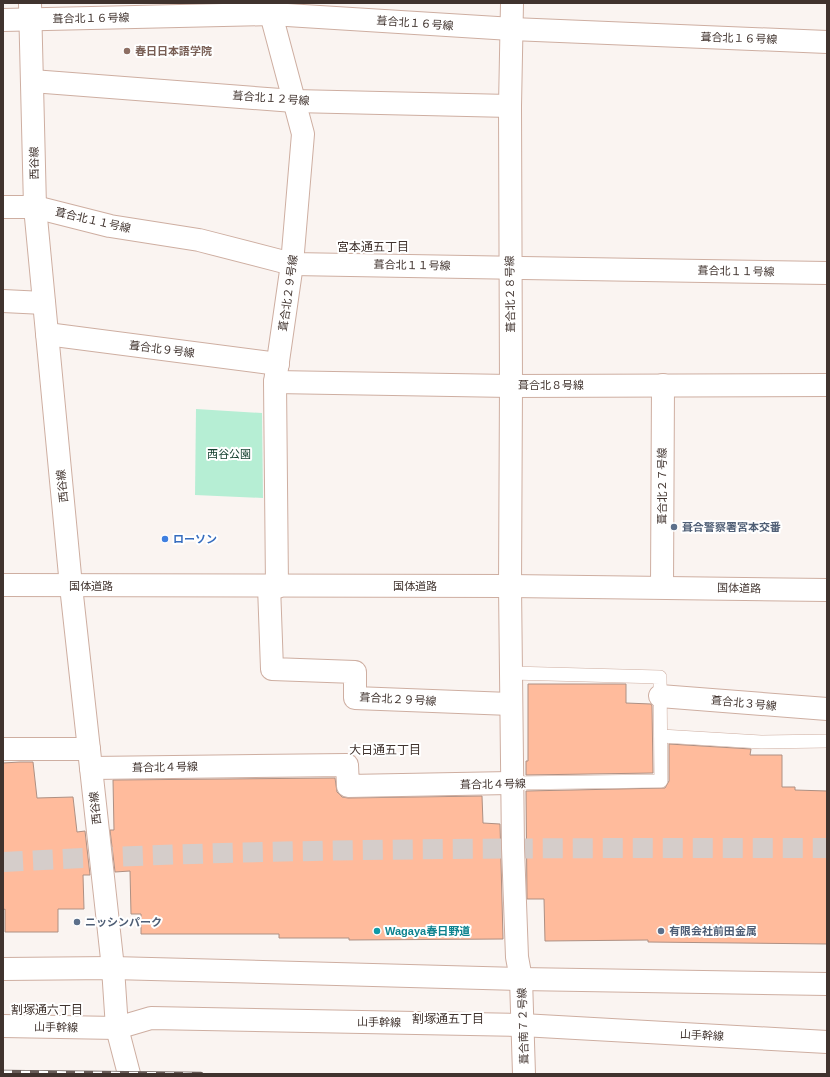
<svg xmlns="http://www.w3.org/2000/svg" width="830" height="1077" font-family="Arial,'Noto Sans JP',sans-serif">
  <style>
    .green { fill: #b6eed4 }
    .building { fill: #ffbb9c; stroke: #ae9083 }
    .lines { fill: none; stroke-linecap: round; stroke-linejoin: round }
    .pedestrian-tunnel { stroke: #d5cdca; stroke-width: 20; stroke-dasharray: 20 10; stroke-linecap: butt }
    .service-casing { stroke: #ceaea1; stroke-width: 14 }
    .minor-casing { stroke: #ceaea1; stroke-width: 24 }
    .tertiary-casing { stroke: #ceaea1; stroke-width: 24 }
    .service { stroke: #fff; stroke-width: 13 }
    .minor { stroke: #fff; stroke-width: 22 }
    .tertiary { stroke: #fff; stroke-width: 22 }
    .rail-casing { stroke: #685c58; stroke-width: 4.5 }
    .rail { stroke: #fff; stroke-width: 3; stroke-dasharray: 9; stroke-linecap: butt }
    .education-dot { fill: #8d6e63; stroke: #fff; stroke-width: 1.5 }
    .service-dot { fill: #5c6f8a; stroke: #fff; stroke-width: 1.5 }
    .shop-dot { fill: #3f7fe0; stroke: #fff; stroke-width: 1.5 }
    .culture-dot { fill: #0f9aa8; stroke: #fff; stroke-width: 1.5 }
    .labels { text-anchor: middle; stroke-width: 4; stroke-linejoin: round; paint-order: stroke }
    .street-label { font-size: 11px; fill: #40332e; stroke: #fff }
    .education-label { font-size: 11px; font-weight: bold; fill: #785e54; stroke: #fff; text-anchor: start }
    .park-label { font-size: 11px; fill: #14402f; stroke: #fff }
    .service-label { font-size: 11px; font-weight: bold; fill: #4e5e75; stroke: #fff; text-anchor: start }
    .shop-label { font-size: 11px; font-weight: bold; fill: #366cbe; stroke: #fff; text-anchor: start }
    .culture-label { font-size: 11px; font-weight: bold; fill: #0d838f; stroke: #fff; text-anchor: start }
    .neighbourhood-label { font-size: 12px; fill: #40332e; stroke: #fff }
  </style>
  <rect width="100%" height="100%" fill="#faf4f1"/>
  <path class="green" d="M 196,409 L 262,413 L 263,498 L 195,495 Z"/>
  <g class="building">
    <path d="M 528,684 L 626,684 L 626,703 L 651,704 L 652,706 L 653,773 L 526,775 L 526,761 L 528,761 Z"/>
    <path d="M 669,744 L 751,749 L 750,755 L 782,755 L 782,787 L 795,787 L 795,790 L 827,791 L 827,944 L 648,942 L 648,940 L 545,941 L 544,899 L 527,899 L 526,791 L 665,788 L 669,781 Z"/>
    <path d="M 20,762 L 33,762 L 37,798 L 73,797 L 77,832 L 85,831 L 90,875 L 83,875 L 84,909 L 58,909 L 58,932 L 5,932 L 5,909 L 3,910 L 3,763 Z"/>
    <path d="M 335,778 L 337,792 L 342,797 L 348,798 L 482,796 L 483,823 L 500,824 L 503,939 L 349,940 L 349,938 L 279,938 L 279,934 L 141,934 L 141,914 L 131,914 L 130,871 L 115,872 L 110,830 L 114,830 L 113,780 Z"/>
  </g>
  <g class="lines">
    <path class="pedestrian-tunnel" d="M 3,862 C 277,847 552,848 827,848"/>
    <defs>
      <g id="service">
        <path d="M 511,673 L 660,677 L 661,781 L 513,783"/>
        <path d="M 661,736 L 761,742 L 827,741"/>
      </g>
      <g id="minor">
        <path d="M 268,3 L 303,134 L 292,264 L 275,382 L 277,587"/>
        <path d="M 512,3 L 510,106 L 511,386 L 510,586 L 513,848 L 517,957 L 521,979"/>
        <path d="M 3,20 L 271,14 L 512,29 L 827,42"/>
        <path d="M 32,81 L 294,101 L 510,106"/>
        <path d="M 3,207 L 35,207 L 110,226 L 199,240 L 292,264 L 827,273"/>
        <path d="M 3,301 L 44,303"/>
        <path d="M 47,334 L 278,364"/>
        <path d="M 275,382 L 511,386 L 827,385"/>
        <path d="M 269,586 L 272,669 L 355,672 L 355,698 L 511,704"/>
        <path d="M 662,587 L 663,385"/>
        <path d="M 660,696 L 827,709"/>
        <path d="M 3,749 L 89,749"/>
        <path d="M 91,768 L 347,765 L 348,786 L 513,783"/>
        <path d="M 113,968 L 117,1028 L 129,1074"/>
      </g>
      <g id="tertiary">
        <path d="M 30,3 L 35,207 L 71,586 L 113,968"/>
        <path d="M 3,585 L 510,586 L 827,590"/>
        <path d="M 3,969 L 113,968 L 521,979 L 827,984"/>
        <path d="M 521,979 L 524,1074"/>
        <path d="M 3,1026 L 117,1028 L 151,1018 L 522,1025 L 827,1042"/>
      </g>
    </defs>
    <use href="#service" class="service-casing"/>
    <use href="#minor" class="minor-casing"/>
    <use href="#tertiary" class="tertiary-casing"/>
    <use href="#service" class="service"/>
    <use href="#minor" class="minor"/>
    <use href="#tertiary" class="tertiary"/>
    <defs>
      <path id="rail" d="M 3,1072 L 201,1074"/>
    </defs>
    <use href="#rail" class="rail-casing"/>
    <use href="#rail" class="rail"/>
  </g>
  <circle class="education-dot" cx="127" cy="51" r="4"/>
  <g class="service-dot">
    <circle cx="674" cy="527" r="4"/>
    <circle cx="77" cy="922" r="4"/>
    <circle cx="661" cy="931" r="4"/>
  </g>
  <circle class="shop-dot" cx="165" cy="539" r="4"/>
  <circle class="culture-dot" cx="377" cy="931" r="4"/>
  <g class="labels">
    <g class="street-label">
      <text transform="translate(91 18) rotate(-1)" y="4">葺合北１６号線</text>
      <text transform="translate(415 23) rotate(4)" y="4">葺合北１６号線</text>
      <text transform="translate(739 38) rotate(2)" y="4">葺合北１６号線</text>
      <text transform="translate(271 98) rotate(4)" y="4">葺合北１２号線</text>
      <text transform="translate(34 163) rotate(-91)" y="4">西谷線</text>
      <text transform="translate(93 220) rotate(13)" y="4">葺合北１１号線</text>
      <text transform="translate(412 265) rotate(1)" y="4">葺合北１１号線</text>
      <text transform="translate(736 271) rotate(1)" y="4">葺合北１１号線</text>
      <text transform="translate(288 293) rotate(-82)" y="4">葺合北２９号線</text>
      <text transform="translate(510 294) rotate(-91)" y="4">葺合北２８号線</text>
      <text transform="translate(162 349) rotate(7)" y="4">葺合北９号線</text>
      <text x="551" y="389">葺合北８号線</text>
      <text transform="translate(62 486) rotate(-96)" y="4">西谷線</text>
      <text transform="translate(662 486) rotate(-90)" y="4">葺合北２７号線</text>
      <text x="91" y="590">国体道路</text>
      <text x="415" y="590">国体道路</text>
      <text transform="translate(739 588) rotate(1)" y="4">国体道路</text>
      <text transform="translate(398 699) rotate(3)" y="4">葺合北２９号線</text>
      <text transform="translate(744 703) rotate(5)" y="4">葺合北３号線</text>
      <text transform="translate(165 767) rotate(-1)" y="4">葺合北４号線</text>
      <text transform="translate(493 784) rotate(-1)" y="4">葺合北４号線</text>
      <text transform="translate(95 808) rotate(-96)" y="4">西谷線</text>
      <text transform="translate(379 1022) rotate(1)" y="4">山手幹線</text>
      <text transform="translate(523 1026) rotate(-92)" y="4">葺合南７２号線</text>
      <text transform="translate(56 1027) rotate(1)" y="4">山手幹線</text>
      <text transform="translate(702 1035) rotate(3)" y="4">山手幹線</text>
    </g>
    <g class="education-label">
      <text x="135" y="55">春日日本語学院</text>
    </g>
    <g class="park-label">
      <text x="229" y="458">西谷公園</text>
    </g>
    <g class="service-label">
      <text x="682" y="531">葺合警察署宮本交番</text>
      <text x="85" y="926">ニッシンパーク</text>
      <text x="669" y="935">有限会社前田金属</text>
    </g>
    <g class="shop-label">
      <text x="173" y="543">ローソン</text>
    </g>
    <g class="culture-label">
      <text x="385" y="935">Wagaya春日野道</text>
    </g>
    <g class="neighbourhood-label">
      <text x="373" y="251">宮本通五丁目</text>
      <text x="385" y="754">大日通五丁目</text>
      <text x="47" y="1014">割塚通六丁目</text>
      <text x="448" y="1023">割塚通五丁目</text>
    </g>
  </g>
  <rect width="830" height="1077" fill="none" stroke="#40332e" stroke-width="8"/>
</svg>
